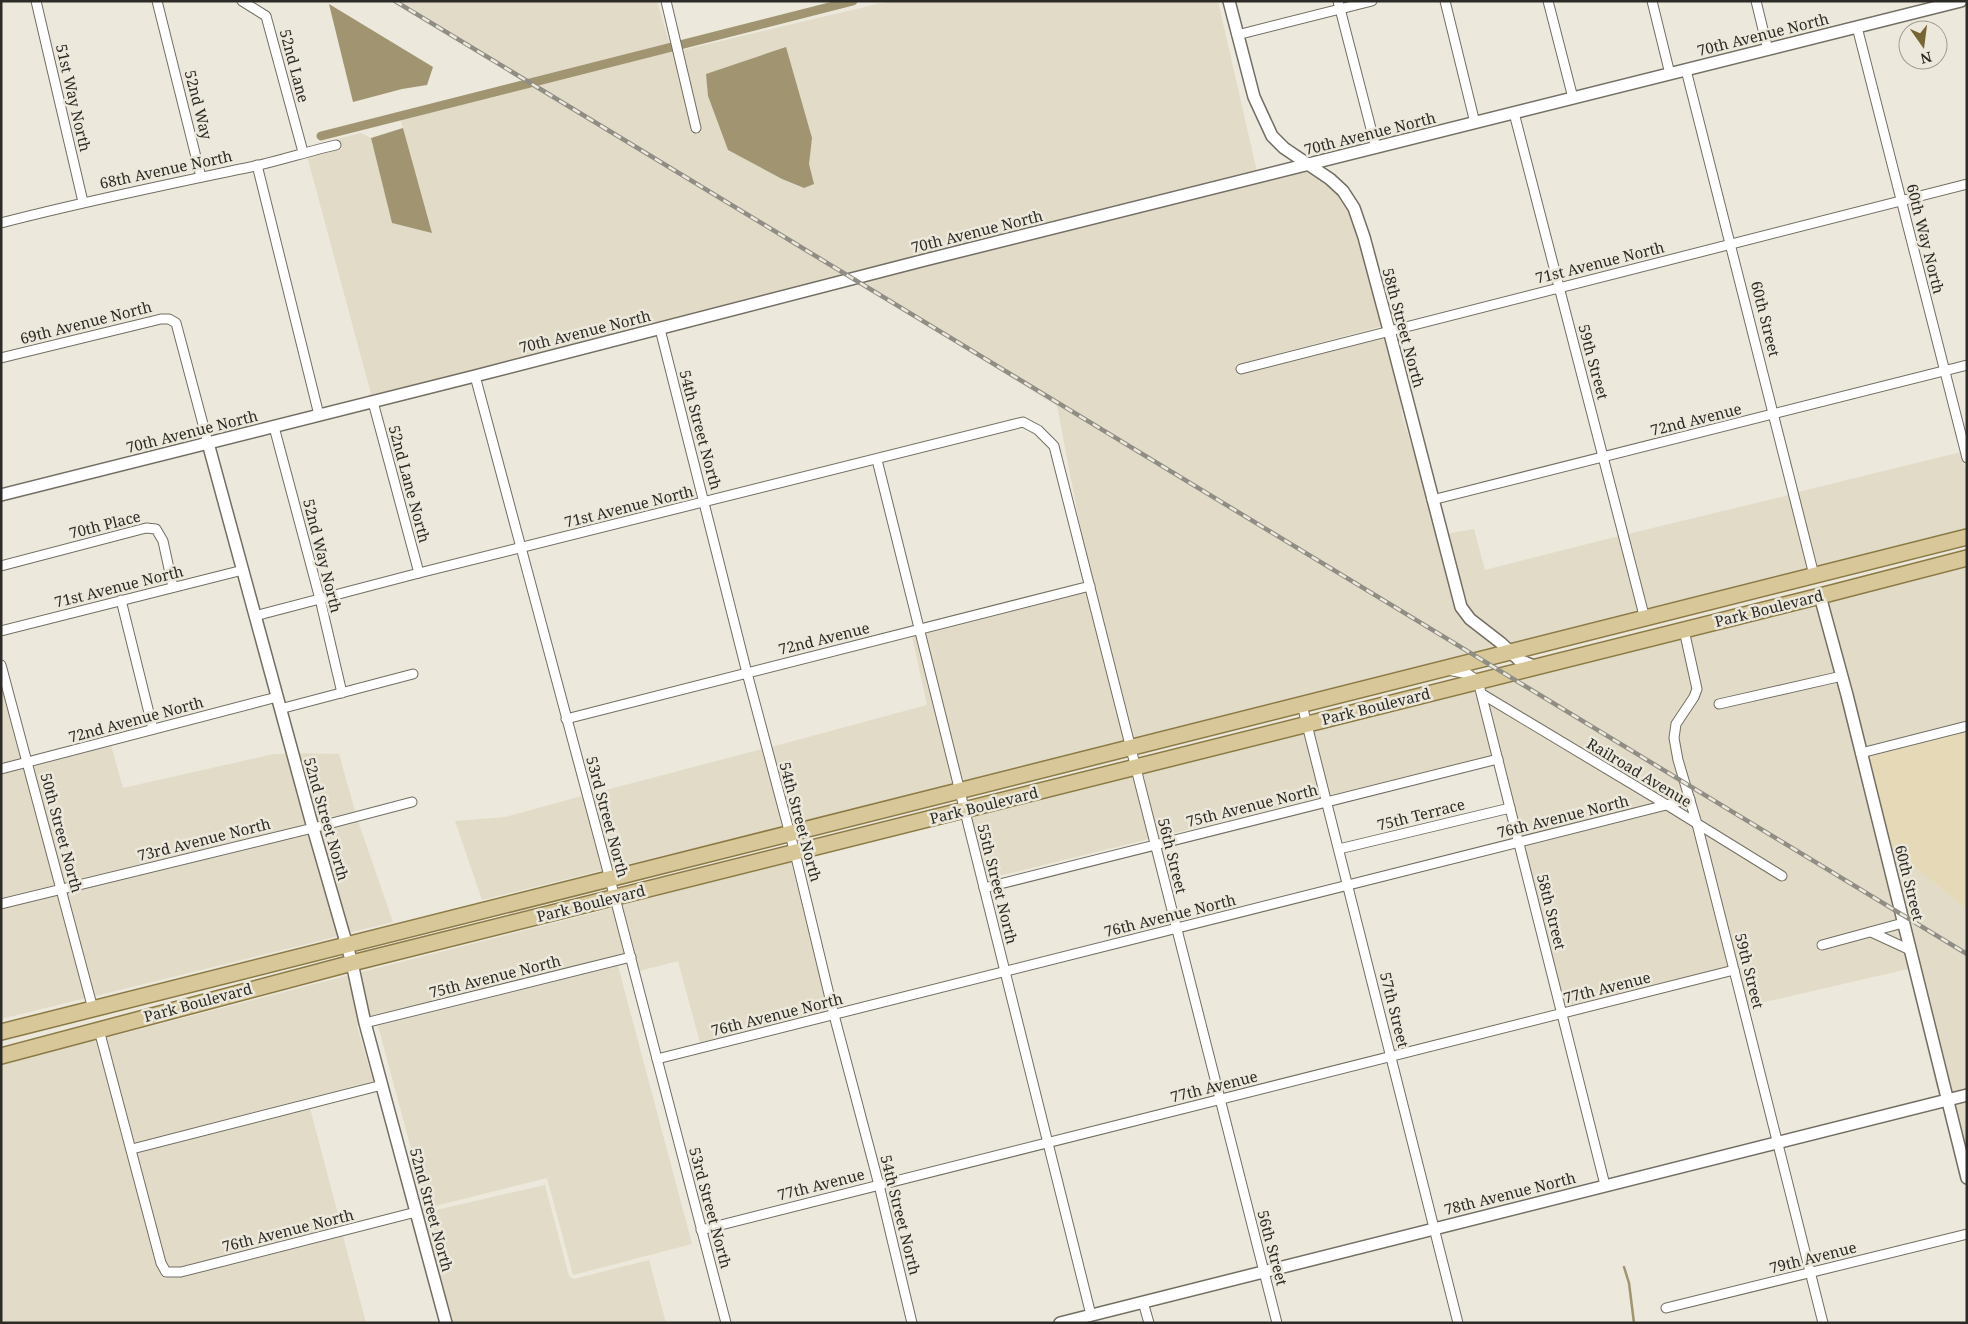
<svg xmlns="http://www.w3.org/2000/svg" width="1968" height="1324" font-family="'Noto Serif',serif">
  <style>
    .built { fill: #e1dbc7; fill-rule: evenodd }
    .green { fill: #e5d9b7 }
    .water { fill: #a09471 }
    .lines { fill: none; stroke-linecap: round; stroke-linejoin: round }
    .stream { stroke: #a09471; stroke-width: 2.5 }
    .canal { stroke: #a09471; stroke-width: 9 }
    .minor-casing { stroke: #726e63; stroke-width: 11 }
    .tertiary-casing { stroke: #726e63; stroke-width: 14 }
    .primary-casing { stroke: #8b7a45; stroke-width: 18 }
    .minor { stroke: #fff; stroke-width: 9 }
    .tertiary { stroke: #fff; stroke-width: 11 }
    .primary { stroke: #d8c899; stroke-width: 15 }
    .rail-casing { stroke: #908d84; stroke-width: 4.5 }
    .rail { stroke: #ece8db; stroke-width: 2.5; stroke-dasharray: 8; stroke-linecap: butt }
    .labels { text-anchor: middle; stroke-width: 5; stroke-linejoin: round; paint-order: stroke }
    .street-label { font-size: 15px; fill: #2d2b27; stroke: #ece8db }
  </style>
  <rect width="100%" height="100%" fill="#ece8db"/>
  <g class="built">
    <path d="M 401,1 L 657,1 L 672,52 L 675,52 L 693,134 L 702,132 L 683,50 L 890,1 L 1218,1 L 1257,172 L 371,397 L 370,390 L 307,156 L 342,149 L 340,139 L 333,140 L 361,133 L 371,138 L 392,223 L 432,233 L 400,117 L 534,85 ZM 708,96 L 812,138 L 803,188 L 782,179 L 728,150 Z"/>
    <path d="M 1309,170 L 1328,183 L 1340,194 L 1350,210 L 1359,238 L 1383,326 L 1235,365 L 1237,375 L 1386,336 L 1400,391 L 1402,416 L 1422,478 L 1456,608 L 1500,648 L 1134,739 L 1084,546 L 1057,406 L 858,283 Z"/>
    <path d="M 1961,452 L 1967,476 L 1967,532 L 1818,569 L 1798,492 Z"/>
    <path d="M 1789,495 L 1809,571 L 1648,611 L 1628,534 Z"/>
    <path d="M 1474,529 L 1485,570 L 1619,536 L 1639,614 L 1510,646 L 1473,615 L 1465,604 L 1446,534 Z"/>
    <path d="M 1967,564 L 1967,721 L 1864,747 L 1826,600 Z"/>
    <path d="M 1087,592 L 1126,741 L 962,781 L 925,633 Z"/>
    <path d="M 1817,602 L 1836,672 L 1714,701 L 1716,710 L 1838,682 L 1898,919 L 1817,942 L 1819,951 L 1900,929 L 1942,1096 L 1939,1097 L 1908,969 L 1748,1006 L 1704,834 L 1784,883 L 1788,874 L 1700,820 L 1682,759 L 1679,738 L 1680,727 L 1698,700 L 1701,689 L 1690,634 Z"/>
    <path d="M 916,635 L 953,784 L 792,824 L 771,747 L 927,705 L 912,636 Z"/>
    <path d="M 1681,636 L 1692,688 L 1690,694 L 1672,721 L 1670,738 L 1674,761 L 1684,795 L 1667,799 L 1486,691 L 1484,685 Z"/>
    <path d="M 1,683 L 22,759 L 1,764 Z"/>
    <path d="M 1475,687 L 1476,696 L 1478,698 L 1492,756 L 1330,795 L 1313,728 Z"/>
    <path d="M 1489,704 L 1654,803 L 1522,836 Z"/>
    <path d="M 1304,730 L 1321,797 L 1158,837 L 1143,772 Z"/>
    <path d="M 111,745 L 123,788 L 274,754 L 288,754 L 307,824 L 65,883 L 33,766 Z"/>
    <path d="M 762,749 L 783,826 L 612,868 L 591,794 Z"/>
    <path d="M 297,753 L 339,754 L 355,811 L 316,822 Z"/>
    <path d="M 25,768 L 56,885 L 1,898 L 1,774 Z"/>
    <path d="M 1134,774 L 1149,839 L 987,879 L 971,816 Z"/>
    <path d="M 582,796 L 603,870 L 482,900 L 455,821 L 505,817 Z"/>
    <path d="M 1667,810 L 1693,827 L 1729,966 L 1565,1007 L 1525,846 Z"/>
    <path d="M 358,821 L 393,922 L 348,933 L 318,832 Z"/>
    <path d="M 310,834 L 339,936 L 95,996 L 67,893 Z"/>
    <path d="M 1889,847 L 1967,909 L 1967,1090 L 1951,1094 Z"/>
    <path d="M 791,862 L 828,1011 L 700,1043 L 678,961 L 639,971 L 622,905 Z"/>
    <path d="M 58,895 L 86,998 L 1,1019 L 1,909 Z"/>
    <path d="M 613,908 L 625,954 L 368,1017 L 358,973 Z"/>
    <path d="M 618,966 L 692,1244 L 573,1275 L 547,1178 L 431,1207 L 428,1196 L 424,1197 L 378,1026 Z"/>
    <path d="M 350,975 L 361,1024 L 357,1026 L 373,1081 L 135,1143 L 106,1038 Z"/>
    <path d="M 97,1040 L 156,1264 L 162,1277 L 165,1279 L 167,1277 L 182,1277 L 343,1236 L 366,1323 L 1,1323 L 1,1064 Z"/>
    <path d="M 1967,1101 L 1967,1159 L 1953,1104 Z"/>
    <path d="M 310,1108 L 341,1226 L 180,1267 L 168,1267 L 165,1261 L 137,1153 Z"/>
    <path d="M 545,1185 L 569,1276 L 574,1279 L 649,1260 L 666,1323 L 451,1323 L 420,1207 L 426,1206 L 432,1211 Z"/>
  </g>
  <path class="green" d="M 1967,731 L 1967,909 L 1889,847 L 1867,757 Z"/>
  <g class="water">
    <path d="M 329,4 L 433,67 L 427,85 L 402,89 L 353,102 Z"/>
    <path d="M 786,47 L 812,138 L 809,164 L 814,184 L 804,188 L 782,179 L 728,150 L 708,96 L 706,74 Z"/>
    <path d="M 403,128 L 432,233 L 392,223 L 371,138 Z"/>
  </g>
  <g class="lines">
    <path class="stream" d="M 1624,1267 L 1629,1283 L 1634,1323"/>
    <path class="canal" d="M 321,136 L 853,1"/>
    <defs>
      <g id="minor">
        <path d="M 36,1 L 83,202"/>
        <path d="M 157,1 L 201,177"/>
        <path d="M 242,1 L 266,16 L 303,152"/>
        <path d="M 666,1 L 696,128"/>
        <path d="M 1338,1 L 1376,148"/>
        <path d="M 1445,1 L 1475,123"/>
        <path d="M 1548,1 L 1573,98"/>
        <path d="M 1652,1 L 1670,74"/>
        <path d="M 1756,1 L 1768,50"/>
        <path d="M 1857,27 L 1967,458"/>
        <path d="M 1237,35 L 1372,1"/>
        <path d="M 1686,70 L 1814,575"/>
        <path d="M 1514,113 L 1645,619"/>
        <path d="M 257,165 L 319,415"/>
        <path d="M 1,223 C 85,201 170,184 255,166 C 282,160 309,151 336,145"/>
        <path d="M 660,329 L 747,673 L 795,853 L 834,1015 L 879,1185 L 912,1323"/>
        <path d="M 1,358 L 161,319 L 169,319 L 176,323 L 208,443"/>
        <path d="M 1241,369 L 1967,184"/>
        <path d="M 475,376 L 615,898 L 726,1323"/>
        <path d="M 373,402 L 419,573"/>
        <path d="M 274,427 L 320,599 L 342,693"/>
        <path d="M 877,460 L 1091,1315"/>
        <path d="M 1432,500 L 1967,365"/>
        <path d="M 1,566 L 146,528 L 156,529 L 163,541 L 173,587"/>
        <path d="M 121,600 L 153,729"/>
        <path d="M 255,616 L 419,573 L 1023,422 L 1038,430 L 1054,446 L 1277,1323"/>
        <path d="M 1684,630 L 1697,689 L 1694,697 L 1676,724 L 1674,738 L 1678,760 L 1697,824 L 1734,970 L 1823,1323"/>
        <path d="M 1,631 L 243,570"/>
        <path d="M 1,665 L 93,1009"/>
        <path d="M 1448,670 L 1468,674 L 1478,681 L 1605,1185"/>
        <path d="M 1482,694 L 1667,805 L 1782,876"/>
        <path d="M 1719,704 L 1842,676"/>
        <path d="M 1302,705 L 1458,1323"/>
        <path d="M 280,709 L 413,674"/>
        <path d="M 566,719 L 1090,586"/>
        <path d="M 1861,753 L 1967,726"/>
        <path d="M 1,769 L 277,697"/>
        <path d="M 1339,849 L 1510,808"/>
        <path d="M 984,888 L 1498,759"/>
        <path d="M 1,904 L 313,828 L 412,802"/>
        <path d="M 1871,932 L 1910,950"/>
        <path d="M 1822,945 L 1903,923"/>
        <path d="M 365,1023 L 631,957"/>
        <path d="M 99,1030 L 161,1263 L 166,1272 L 181,1272 L 416,1212"/>
        <path d="M 657,1059 L 1690,799"/>
        <path d="M 132,1149 L 382,1085"/>
        <path d="M 701,1230 L 1734,970"/>
        <path d="M 1143,1302 L 1149,1323"/>
        <path d="M 1666,1308 L 1967,1234"/>
      </g>
      <g id="tertiary">
        <path d="M 1229,1 L 1254,97 L 1272,136 L 1284,148 L 1330,179 L 1343,191 L 1354,208 L 1364,237 L 1389,330 L 1461,607 L 1470,619 L 1501,643 L 1519,660 L 1536,667"/>
        <path d="M 208,443 L 313,828 L 352,963 L 365,1023 L 446,1323"/>
        <path d="M 1,495 L 475,376 L 925,260 L 1961,1"/>
        <path d="M 1820,596 L 1847,695 L 1967,1178"/>
        <path d="M 1060,1323 L 1967,1095"/>
      </g>
      <g id="primary">
        <path d="M 1,1032 L 1967,537"/>
        <path d="M 1,1056 L 352,963 L 1820,596 L 1967,558"/>
      </g>
    </defs>
    <use href="#minor" class="minor-casing"/>
    <use href="#tertiary" class="tertiary-casing"/>
    <use href="#primary" class="primary-casing"/>
    <use href="#minor" class="minor"/>
    <use href="#tertiary" class="tertiary"/>
    <use href="#primary" class="primary"/>
    <defs>
      <path id="rail" d="M 395,1 L 1967,954"/>
    </defs>
    <use href="#rail" class="rail-casing"/>
    <use href="#rail" class="rail"/>
  </g>
  <g class="labels">
    <g class="street-label">
      <text transform="translate(1763 35) rotate(-14)" y="5">70th Avenue North</text>
      <text transform="translate(294 66) rotate(75)" y="5">52nd Lane</text>
      <text transform="translate(73 98) rotate(77)" y="5">51st Way North</text>
      <text transform="translate(198 105) rotate(76)" y="5">52nd Way</text>
      <text transform="translate(1370 134) rotate(-14)" y="5">70th Avenue North</text>
      <text transform="translate(166 170) rotate(-12)" y="5">68th Avenue North</text>
      <text transform="translate(977 232) rotate(-14)" y="5">70th Avenue North</text>
      <text transform="translate(1925 239) rotate(76)" y="5">60th Way North</text>
      <text transform="translate(1600 263) rotate(-14)" y="5">71st Avenue North</text>
      <text transform="translate(1765 319) rotate(76)" y="5">60th Street</text>
      <text transform="translate(86 323) rotate(-14)" y="5">69th Avenue North</text>
      <text transform="translate(1403 328) rotate(75)" y="5">58th Street North</text>
      <text transform="translate(585 332) rotate(-14)" y="5">70th Avenue North</text>
      <text transform="translate(1593 362) rotate(75)" y="5">59th Street</text>
      <text transform="translate(1696 420) rotate(-14)" y="5">72nd Avenue</text>
      <text transform="translate(700 430) rotate(75)" y="5">54th Street North</text>
      <text transform="translate(192 432) rotate(-14)" y="5">70th Avenue North</text>
      <text transform="translate(409 484) rotate(75)" y="5">52nd Lane North</text>
      <text transform="translate(629 507) rotate(-14)" y="5">71st Avenue North</text>
      <text transform="translate(105 525) rotate(-14)" y="5">70th Place</text>
      <text transform="translate(322 556) rotate(76)" y="5">52nd Way North</text>
      <text transform="translate(119 587) rotate(-14)" y="5">71st Avenue North</text>
      <text transform="translate(1769 609) rotate(-14)" y="5">Park Boulevard</text>
      <text transform="translate(824 639) rotate(-14)" y="5">72nd Avenue</text>
      <text transform="translate(1376 707) rotate(-14)" y="5">Park Boulevard</text>
      <text transform="translate(136 720) rotate(-15)" y="5">72nd Avenue North</text>
      <text transform="translate(1639 773) rotate(31)" y="5">Railroad Avenue</text>
      <text transform="translate(984 806) rotate(-14)" y="5">Park Boulevard</text>
      <text transform="translate(1252 806) rotate(-14)" y="5">75th Avenue North</text>
      <text transform="translate(1421 815) rotate(-14)" y="5">75th Terrace</text>
      <text transform="translate(607 817) rotate(75)" y="5">53rd Street North</text>
      <text transform="translate(1563 817) rotate(-14)" y="5">76th Avenue North</text>
      <text transform="translate(326 819) rotate(74)" y="5">52nd Street North</text>
      <text transform="translate(800 822) rotate(75)" y="5">54th Street North</text>
      <text transform="translate(61 833) rotate(75)" y="5">50th Street North</text>
      <text transform="translate(204 840) rotate(-14)" y="5">73rd Avenue North</text>
      <text transform="translate(1172 856) rotate(76)" y="5">56th Street</text>
      <text transform="translate(1909 883) rotate(76)" y="5">60th Street</text>
      <text transform="translate(997 884) rotate(76)" y="5">55th Street North</text>
      <text transform="translate(591 904) rotate(-14)" y="5">Park Boulevard</text>
      <text transform="translate(1551 912) rotate(76)" y="5">58th Street</text>
      <text transform="translate(1170 916) rotate(-14)" y="5">76th Avenue North</text>
      <text transform="translate(1749 971) rotate(76)" y="5">59th Street</text>
      <text transform="translate(495 977) rotate(-14)" y="5">75th Avenue North</text>
      <text transform="translate(1607 988) rotate(-14)" y="5">77th Avenue</text>
      <text transform="translate(198 1003) rotate(-15)" y="5">Park Boulevard</text>
      <text transform="translate(1394 1010) rotate(76)" y="5">57th Street</text>
      <text transform="translate(777 1015) rotate(-14)" y="5">76th Avenue North</text>
      <text transform="translate(1214 1087) rotate(-14)" y="5">77th Avenue</text>
      <text transform="translate(821 1185) rotate(-14)" y="5">77th Avenue</text>
      <text transform="translate(1510 1194) rotate(-14)" y="5">78th Avenue North</text>
      <text transform="translate(710 1208) rotate(75)" y="5">53rd Street North</text>
      <text transform="translate(431 1210) rotate(75)" y="5">52nd Street North</text>
      <text transform="translate(900 1215) rotate(76)" y="5">54th Street North</text>
      <text transform="translate(288 1231) rotate(-14)" y="5">76th Avenue North</text>
      <text transform="translate(1272 1248) rotate(75)" y="5">56th Street</text>
      <text transform="translate(1813 1258) rotate(-14)" y="5">79th Avenue</text>
    </g>
  </g>
  <rect width="1968" height="1324" fill="none" stroke="#2d2b27" stroke-width="5"/>
  <g transform="translate(1923 45) rotate(166)"><circle r="24" fill="#ece8db" stroke="#a09c93"/>
  <path d="M0-4L9 19L0 12L-9 19Z" fill="#776634"/>
  <text y="-8" font-size="14" font-weight="bold" text-anchor="middle" fill="#2d2b27">N</text>
  </g>
</svg>
